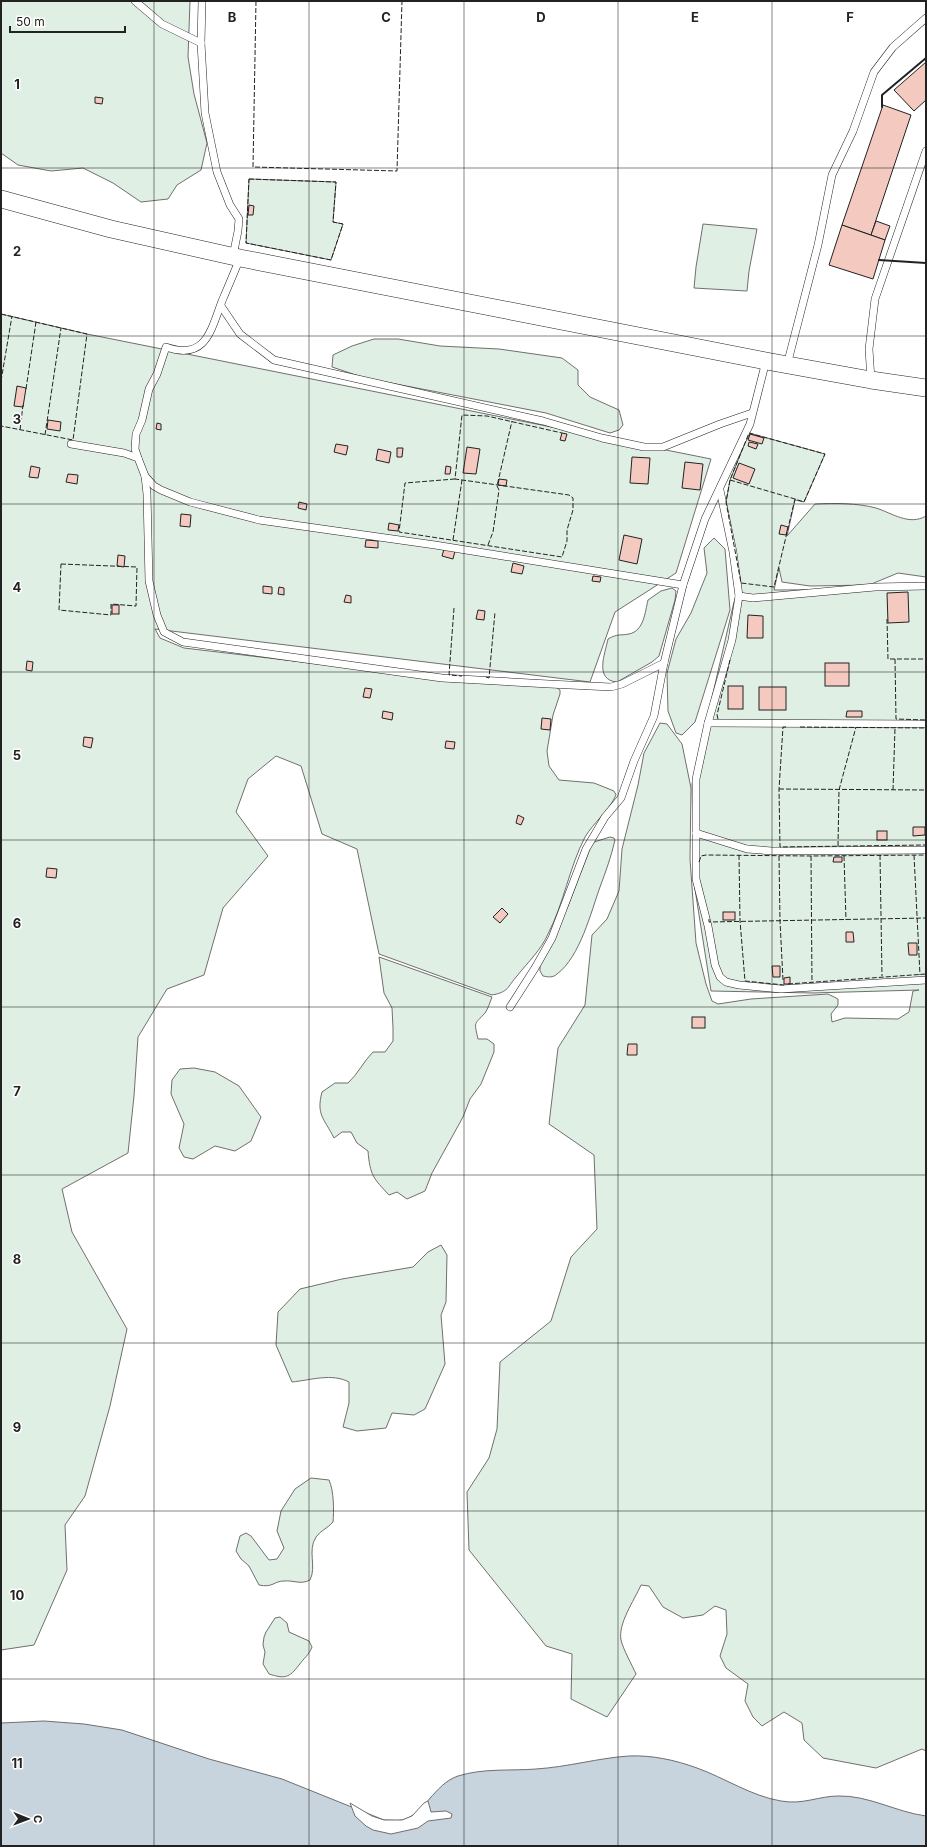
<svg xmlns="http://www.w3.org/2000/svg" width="927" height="1847" font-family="Inter,sans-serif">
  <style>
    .green { fill: #e0efe3; stroke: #6f6f6f }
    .water { fill: #c7d3dd; stroke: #6f6f6f }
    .pier { fill: #fff; stroke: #6f6f6f }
    .building { fill: #f3c9c0; stroke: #222 }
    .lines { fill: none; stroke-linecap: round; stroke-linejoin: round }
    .service-casing { stroke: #222; stroke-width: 8 }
    .tertiary-casing { stroke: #222; stroke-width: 18 }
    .service { stroke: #fff; stroke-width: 7 }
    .tertiary { stroke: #fff; stroke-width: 17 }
    .fence { stroke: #222; stroke-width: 1; stroke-dasharray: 5 2; stroke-linecap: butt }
    .wall { stroke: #222; stroke-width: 2 }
    .grid { fill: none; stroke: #222; stroke-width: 1; stroke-opacity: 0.55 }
    .grid-label { font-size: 13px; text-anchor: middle; font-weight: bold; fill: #222; stroke: #fff; stroke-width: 3; stroke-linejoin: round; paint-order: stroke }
  </style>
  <rect width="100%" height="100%" fill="#fff"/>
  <g class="green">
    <path d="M 1,1 L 190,1 L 188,57 L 194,94 L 207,143 L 201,170 L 177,185 L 168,199 L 141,202 L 113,183 L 83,168 L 51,171 L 18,165 L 1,153 Z"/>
    <path d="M 249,179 L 336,182 L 333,222 L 343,224 L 331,260 L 246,243 Z"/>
    <path d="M 703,224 L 757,229 L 749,271 L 747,291 L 694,288 L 696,267 Z"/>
    <path d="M 1,314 L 87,334 L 711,459 L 676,573 L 615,612 L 590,682 L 155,629 L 160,638 L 184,648 L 471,682 L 556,687 L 560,690 L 560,694 L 553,715 L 547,751 L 549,766 L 559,780 L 594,783 L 614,791 L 616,795 C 609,811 594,822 585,837 C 569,868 564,903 548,934 C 541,950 528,962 517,976 C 507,987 509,992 492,995 L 379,954 L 357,849 L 322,834 L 301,766 L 276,756 L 248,779 L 236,812 L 268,856 L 223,908 L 204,975 L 167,989 L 138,1037 L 134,1096 L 128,1153 L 62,1189 L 72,1232 L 127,1329 L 110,1406 L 85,1496 L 65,1525 L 67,1570 L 34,1645 L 1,1650 Z"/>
    <path d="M 374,339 L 398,339 L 440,346 L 499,349 L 562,358 L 578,370 L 578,385 L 590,397 L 619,410 L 623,425 L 619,430 L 610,433 L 546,413 L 365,378 L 332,367 L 333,355 L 352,346 Z"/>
    <path d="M 749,433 L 825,454 L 804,502 L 795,500 L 787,536 L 815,504 C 835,503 857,503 876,508 C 892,513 909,526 926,516 L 926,577 L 898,573 L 869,585 L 810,586 L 782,582 L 779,568 L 774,590 L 926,589 L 926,1751 L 922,1749 L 876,1768 L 823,1758 L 804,1740 L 802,1723 L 784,1712 L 762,1726 L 753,1717 L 745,1701 L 748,1684 L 726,1668 L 720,1656 L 727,1634 L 726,1610 L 715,1606 L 703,1615 L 683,1618 L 663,1607 L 649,1586 L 641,1585 C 634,1601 618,1623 621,1640 C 623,1649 632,1665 636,1674 L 607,1717 L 571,1699 L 572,1654 L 546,1646 L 469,1550 L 467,1492 L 489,1458 L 497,1429 L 500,1362 L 551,1321 L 571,1257 L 597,1229 L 594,1155 L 549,1124 L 558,1048 L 585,1005 L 592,935 L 607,919 L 619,891 L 622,849 L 638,785 L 644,753 L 660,723 L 667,724 L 682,744 L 691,788 L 690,859 L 696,943 L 706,984 L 712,1001 L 718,1004 L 751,999 L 828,994 L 838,999 L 838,1005 L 831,1014 L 832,1022 L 845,1018 L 898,1019 L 909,1012 L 913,991 L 919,990 L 812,993 L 711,991 L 694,883 L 692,784 L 734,602 L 741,583 L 726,502 L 730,480 Z"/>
    <path d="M 714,538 L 725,549 L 730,610 L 695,722 L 682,735 L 676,733 L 668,711 L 667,673 L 676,639 L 691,613 L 707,573 L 704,548 Z"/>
    <path d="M 672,588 L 676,591 L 675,600 L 659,656 L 652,662 L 617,682 C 594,680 605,654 608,639 C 619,633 619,636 629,634 C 644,631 645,612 648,600 L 661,591 Z"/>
    <path d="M 610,837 L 614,838 L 615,840 C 611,857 606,871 600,887 C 591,912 580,957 557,974 C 553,978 548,977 543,976 L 540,971 L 540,965 L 568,906 L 591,846 L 594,842 Z"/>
    <path d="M 379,957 L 492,997 C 490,1002 488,1009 485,1013 C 474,1025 474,1021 478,1039 L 487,1039 L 494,1044 L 494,1052 L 481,1084 L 470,1099 L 463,1117 L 432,1173 L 425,1191 L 407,1199 L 397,1192 L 389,1195 C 373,1178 370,1175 368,1151 L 357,1143 L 351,1132 L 342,1132 L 334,1138 C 324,1118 316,1115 322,1092 L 335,1083 L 348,1083 C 358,1074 363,1062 373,1052 L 385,1052 L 393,1041 L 393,1028 L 392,1008 L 384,993 Z"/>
    <path d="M 194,1068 L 215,1072 L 239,1086 L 261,1117 L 251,1141 L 235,1151 L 215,1146 L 193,1159 L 184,1157 L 179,1148 L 184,1124 L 171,1094 L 172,1080 L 180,1069 Z"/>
    <path d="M 441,1245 L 447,1255 L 446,1302 L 441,1315 L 445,1364 L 425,1409 L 414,1415 L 392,1413 L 386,1428 L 357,1431 L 343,1427 L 349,1403 L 349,1382 C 332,1373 311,1380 292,1382 L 276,1345 L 278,1312 L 300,1289 L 342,1279 L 413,1267 L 428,1252 Z"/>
    <path d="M 311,1478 L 329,1480 C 334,1491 334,1511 333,1522 C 328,1528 320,1531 316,1537 C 307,1551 317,1566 310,1580 C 300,1585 294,1580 284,1581 C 274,1581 273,1588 259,1585 L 249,1566 L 241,1559 L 236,1551 L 240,1536 L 246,1533 L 251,1536 L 269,1560 L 277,1559 L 284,1548 L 277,1531 L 281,1511 L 295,1489 Z"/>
    <path d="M 280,1617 L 287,1623 L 289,1632 L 309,1641 L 312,1647 C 309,1655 304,1658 299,1665 C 289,1678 285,1679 269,1674 L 263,1664 L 265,1652 L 263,1645 L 264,1637 L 266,1632 L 275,1618 Z"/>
  </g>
  <path class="water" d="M 44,1721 L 84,1724 L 122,1730 L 209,1759 L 282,1779 L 384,1820 C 390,1820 397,1821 402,1820 C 424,1815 434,1784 458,1776 C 483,1768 511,1771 536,1769 C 568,1767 598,1758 629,1756 C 652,1755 675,1760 697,1768 C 725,1778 751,1796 781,1801 C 803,1805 819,1796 838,1796 C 868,1795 896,1812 926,1816 L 926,1846 L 1,1846 L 1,1723 Z"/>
  <path class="pier" d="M 428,1801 L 431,1812 L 446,1811 L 452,1814 L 451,1818 L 428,1821 L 418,1828 L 391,1834 L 373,1830 L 366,1826 L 355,1816 L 350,1803 L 372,1816 L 384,1820 L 402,1820 L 412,1816 L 424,1803 Z"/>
  <g class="building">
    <path d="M 926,62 L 926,100 L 914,111 L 894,90 Z"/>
    <path d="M 95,97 L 103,98 L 102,104 L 95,103 Z"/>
    <path d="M 883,105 L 911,115 L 871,235 L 842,225 Z"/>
    <path d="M 249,205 L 254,206 L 253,215 L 248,215 Z"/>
    <path d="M 876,221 L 890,226 L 885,240 L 871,235 Z"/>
    <path d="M 842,225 L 885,240 L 873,279 L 829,265 Z"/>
    <path d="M 17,386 L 26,388 L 23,407 L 14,406 Z"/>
    <path d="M 48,420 L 61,422 L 60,431 L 47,429 Z"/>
    <path d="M 157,423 L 161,424 L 161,430 L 156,429 Z"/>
    <path d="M 562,433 L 567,434 L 565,441 L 560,440 Z"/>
    <path d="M 750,434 L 764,438 L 762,444 L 748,440 Z"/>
    <path d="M 749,442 L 758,444 L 756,449 L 748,446 Z"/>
    <path d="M 336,444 L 348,446 L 346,455 L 334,452 Z"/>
    <path d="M 467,447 L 480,449 L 476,474 L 463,473 Z"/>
    <path d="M 397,448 L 403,448 L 402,457 L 397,457 Z"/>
    <path d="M 378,449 L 391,452 L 389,463 L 376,460 Z"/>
    <path d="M 632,457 L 650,458 L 648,484 L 630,483 Z"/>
    <path d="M 685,462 L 703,464 L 700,490 L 682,488 Z"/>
    <path d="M 739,463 L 755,469 L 749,484 L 733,478 Z"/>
    <path d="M 31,466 L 40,468 L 38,478 L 29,477 Z"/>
    <path d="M 446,466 L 451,467 L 450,474 L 445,474 Z"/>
    <path d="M 68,474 L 78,475 L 77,484 L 66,482 Z"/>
    <path d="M 499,479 L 507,480 L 506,486 L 498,485 Z"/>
    <path d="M 299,502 L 307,504 L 306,510 L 298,508 Z"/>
    <path d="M 181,514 L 191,515 L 190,527 L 180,526 Z"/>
    <path d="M 389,523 L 399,525 L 398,531 L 388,530 Z"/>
    <path d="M 781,525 L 788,527 L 786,535 L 779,534 Z"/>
    <path d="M 624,535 L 642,539 L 637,564 L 619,560 Z"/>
    <path d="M 366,540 L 378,541 L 378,548 L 365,547 Z"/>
    <path d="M 444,549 L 455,551 L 453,559 L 442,556 Z"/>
    <path d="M 118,555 L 125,556 L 124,567 L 117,566 Z"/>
    <path d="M 513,563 L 524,566 L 522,574 L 511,572 Z"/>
    <path d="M 593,576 L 601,577 L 600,582 L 592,581 Z"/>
    <path d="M 263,586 L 272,587 L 272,594 L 263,593 Z"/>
    <path d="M 279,587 L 284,588 L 284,595 L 278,594 Z"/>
    <path d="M 908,592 L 909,622 L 888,623 L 887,593 Z"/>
    <path d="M 346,595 L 351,596 L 351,603 L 344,602 Z"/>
    <rect x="112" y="605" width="7" height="9"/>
    <path d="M 478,610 L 485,611 L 484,620 L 476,619 Z"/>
    <path d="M 748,615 L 763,616 L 763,638 L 747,638 Z"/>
    <path d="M 27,661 L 33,662 L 32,671 L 26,670 Z"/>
    <rect x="825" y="663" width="24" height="23"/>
    <rect x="728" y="686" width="15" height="23"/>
    <rect x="759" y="687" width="27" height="23"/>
    <path d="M 365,688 L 372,689 L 370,698 L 363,697 Z"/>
    <path d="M 383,711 L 393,713 L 392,720 L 382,718 Z"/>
    <path d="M 847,711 L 862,711 L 862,717 L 846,717 Z"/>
    <path d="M 542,718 L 551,719 L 550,730 L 541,729 Z"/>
    <path d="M 84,737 L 93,738 L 91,748 L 83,746 Z"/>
    <path d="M 446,741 L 455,742 L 454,749 L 445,748 Z"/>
    <path d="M 518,815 L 524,818 L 521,825 L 516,823 Z"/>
    <path d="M 913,827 L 925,827 L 925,835 L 913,836 Z"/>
    <rect x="877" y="831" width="10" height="9"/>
    <path d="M 834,857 L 842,857 L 842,862 L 833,862 Z"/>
    <path d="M 47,868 L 57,869 L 56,878 L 46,877 Z"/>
    <path d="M 502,908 L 508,914 L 500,923 L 493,917 Z"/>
    <rect x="723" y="912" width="12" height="8"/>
    <path d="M 846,932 L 853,932 L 854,942 L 846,942 Z"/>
    <path d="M 908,943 L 917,943 L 917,955 L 909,955 Z"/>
    <path d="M 772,966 L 780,966 L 780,977 L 773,977 Z"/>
    <path d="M 790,977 L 790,984 L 784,984 L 784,978 Z"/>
    <rect x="692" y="1017" width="13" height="11"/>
    <path d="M 628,1044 L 637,1044 L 637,1055 L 627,1055 Z"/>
  </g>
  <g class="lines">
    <defs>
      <g id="service">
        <path d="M 135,1 L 162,24 L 201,43"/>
        <path d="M 202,1 L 201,43 L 205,113 L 217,172 L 230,205 L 239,219 L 238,231 L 233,256"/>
        <path d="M 221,306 L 240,334 L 274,360 L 543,421 L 602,438 L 644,447 L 663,447 L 720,424 L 752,413"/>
        <path d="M 787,365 L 818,245 L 832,175 L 853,131 L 874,72 L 893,47 L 926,18"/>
        <path d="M 871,380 L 869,349 L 875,299 L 926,151"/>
        <path d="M 71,444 L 124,453 L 138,458 L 145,476 L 147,494 L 149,581 L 157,615 L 164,632 L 183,642 L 442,678 L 549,684 L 611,687 L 622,684 L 664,663"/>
        <path d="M 138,458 L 135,449 L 136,434 L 142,420 L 149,389 L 157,374 L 166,347 C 206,361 211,330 222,301 C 228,287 234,273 240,258"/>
        <path d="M 145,476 L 154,486 L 161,490 L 190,502 L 259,520 L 435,545 L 683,585"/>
        <path d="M 720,490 L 733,552 L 739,596 L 732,640 L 708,723 L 696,779 L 696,879 L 708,926 L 715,965 L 720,977 L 726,982 L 739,985 L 781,989 L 926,980"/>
        <path d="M 739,596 L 753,598 L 875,587 L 926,586"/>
        <path d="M 708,723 L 926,724"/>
        <path d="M 696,833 L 747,849 L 772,851 L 926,850"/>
        <path d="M 510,1007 L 535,968 L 552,938 L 586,849 L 605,817 L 621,798 L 634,761 L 654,716 L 664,663 L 683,585 L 705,519 L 750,424 L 766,361"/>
      </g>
      <path id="tertiary" d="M 1,199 L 111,229 L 240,258 L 766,361 L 871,380 L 926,388"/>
    </defs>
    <use href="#service" class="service-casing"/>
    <use href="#tertiary" class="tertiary-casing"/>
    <use href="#service" class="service"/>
    <use href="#tertiary" class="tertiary"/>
    <g class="fence">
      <path d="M 256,1 L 253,167 L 397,171 L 402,1"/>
      <path d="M 249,179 L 336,182 L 333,222 L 343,224 L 331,260 L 246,243 Z"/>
      <path d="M 1,314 L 87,334 L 73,440 L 1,426"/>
      <path d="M 1,381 L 12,316"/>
      <path d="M 26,389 L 36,322"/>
      <path d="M 20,430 L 23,405"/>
      <path d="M 749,433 L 825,454 L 804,502 L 795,499 L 774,587 L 741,583 L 726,502 L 730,480 Z"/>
      <path d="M 45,435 L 61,328"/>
      <path d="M 455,479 L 405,483 L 399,532 L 562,557 L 567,541 L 567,530 L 573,510 L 573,498 L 569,495 L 455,479 L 462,415 L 487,416 L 562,433"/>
      <path d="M 730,480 L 795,499"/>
      <path d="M 453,540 L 462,480"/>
      <path d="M 488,545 L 493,532 L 499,490 L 497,486 L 512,421"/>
      <path d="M 61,564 L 137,567 L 136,606 L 111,604 L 111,615 L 59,610 Z"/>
      <path d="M 454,608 L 449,675 L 462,676"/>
      <path d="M 887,619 L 888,659 L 926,659"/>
      <path d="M 895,659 L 896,719 L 926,720"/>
      <path d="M 486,677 L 489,678 L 495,612"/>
      <path d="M 718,719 L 717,715 L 730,660"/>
      <path d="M 786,727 L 783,727 L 779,789 L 780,847 L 926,845"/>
      <path d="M 800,727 L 926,728"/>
      <path d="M 779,789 L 926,790"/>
      <path d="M 893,790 L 895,728"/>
      <path d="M 838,846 L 839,790 L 856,727"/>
      <path d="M 739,855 L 740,921 L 745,981 L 784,985"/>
      <path d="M 880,855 L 882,976"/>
      <path d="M 914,855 L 920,975"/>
      <path d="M 779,856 L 780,921 L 783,980"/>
      <path d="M 811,856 L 812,983"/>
      <path d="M 844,856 L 846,920"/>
      <path d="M 699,862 L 701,856 L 706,855 L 811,856 L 926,855"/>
      <path d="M 709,919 L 709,922 L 926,918"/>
      <path d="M 788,984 L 926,974"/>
    </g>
    <g class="wall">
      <path d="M 882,107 L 882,95 L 926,58"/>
      <path d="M 879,260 L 926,263"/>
    </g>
  </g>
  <path class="grid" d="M 154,1 L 154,1846M 309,1 L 309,1846M 464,1 L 464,1846M 618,1 L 618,1846M 772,1 L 772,1846M 1,168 L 926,168M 1,336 L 926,336M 1,504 L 926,504M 1,672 L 926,672M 1,840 L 926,840M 1,1007 L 926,1007M 1,1175 L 926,1175M 1,1343 L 926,1343M 1,1511 L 926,1511M 1,1679 L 926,1679"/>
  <g class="grid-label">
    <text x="232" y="22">B</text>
    <text x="386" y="22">C</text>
    <text x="541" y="22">D</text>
    <text x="695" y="22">E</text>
    <text x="850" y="22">F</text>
    <text x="17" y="89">1</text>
    <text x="17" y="256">2</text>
    <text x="17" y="424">3</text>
    <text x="17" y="592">4</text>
    <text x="17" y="760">5</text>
    <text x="17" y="928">6</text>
    <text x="17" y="1096">7</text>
    <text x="17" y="1264">8</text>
    <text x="17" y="1432">9</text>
    <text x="17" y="1600">10</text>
    <text x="17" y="1768">11</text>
  </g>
  <rect width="927" height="1847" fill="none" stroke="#222222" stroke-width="4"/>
  <g transform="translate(28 1819) rotate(91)" stroke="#ffffff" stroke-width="3" paint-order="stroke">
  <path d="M0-3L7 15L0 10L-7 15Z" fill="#222222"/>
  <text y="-6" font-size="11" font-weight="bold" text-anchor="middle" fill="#222222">С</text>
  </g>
  <path d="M10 26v6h115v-6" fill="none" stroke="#222222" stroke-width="2"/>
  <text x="16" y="26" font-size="12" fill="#222222" stroke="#ffffff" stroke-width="3" paint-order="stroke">50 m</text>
</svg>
